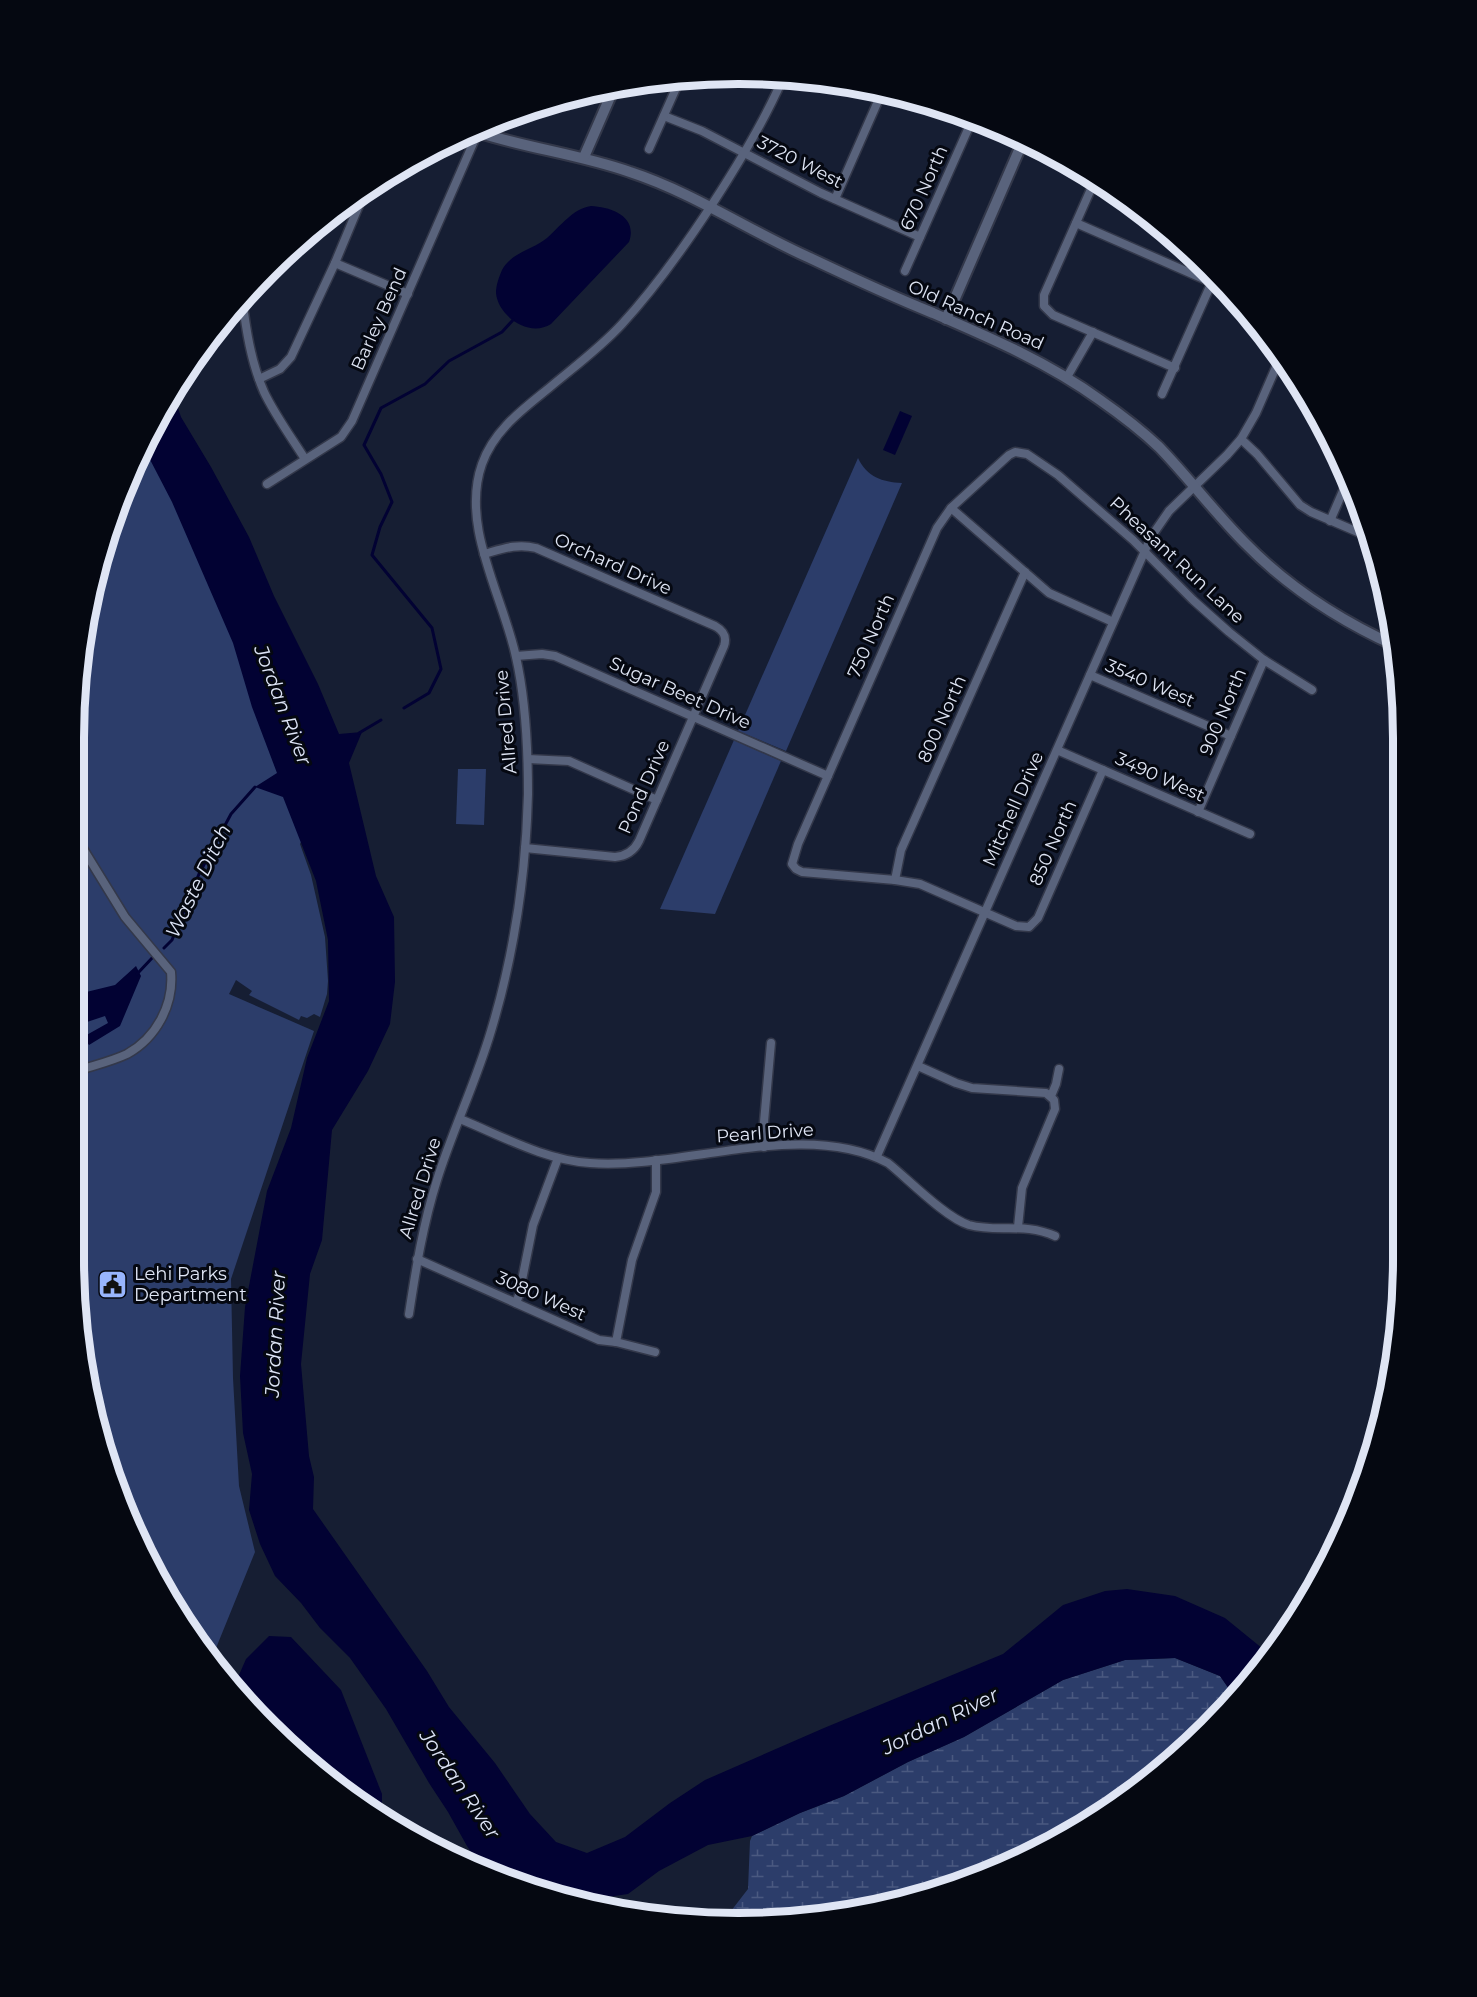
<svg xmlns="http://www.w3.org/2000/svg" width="1477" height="1997" font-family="Montserrat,sans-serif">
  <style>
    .green { fill: #2c3d6a }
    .wetland { fill: url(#wetland-marsh) }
    .water { fill: #020233 }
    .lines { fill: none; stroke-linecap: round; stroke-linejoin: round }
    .stream { stroke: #020233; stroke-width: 3 }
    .minor-casing { stroke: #33384a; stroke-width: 11 }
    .tertiary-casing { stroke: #33384a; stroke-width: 14 }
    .minor { stroke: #59637c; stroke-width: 8 }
    .tertiary { stroke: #59637c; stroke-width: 10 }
    .labels { text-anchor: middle; stroke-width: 6; stroke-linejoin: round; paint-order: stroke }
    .street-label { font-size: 18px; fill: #dfe5f4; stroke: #050811 }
    .poi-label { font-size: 18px; fill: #dfe5f4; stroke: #050811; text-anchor: start }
    .water-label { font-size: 20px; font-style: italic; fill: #dde4f6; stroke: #050811 }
    .rim { fill: none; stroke: #dfe5f4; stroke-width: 8 }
  </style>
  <defs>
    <pattern id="wetland-marsh" width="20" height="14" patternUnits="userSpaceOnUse" patternTransform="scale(1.5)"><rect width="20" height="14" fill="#2c3d6a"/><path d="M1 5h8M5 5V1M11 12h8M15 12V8" fill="none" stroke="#4a5980"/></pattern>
  </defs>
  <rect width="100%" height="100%" fill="#161e33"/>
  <g class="green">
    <path d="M 148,440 L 242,638 L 309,826 L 300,844 L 311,875 L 325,937 L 328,981 L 327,994 L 320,1017 L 314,1014 L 307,1018 L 301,1016 L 299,1020 L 249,995 L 252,991 L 236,980 L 229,994 L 314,1031 L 231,1279 L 233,1378 L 239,1486 L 255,1552 L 212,1658 L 185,1628 L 124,1513 L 111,1474 L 129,1482 L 110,1472 L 96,1431 L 74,1258 L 74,738 L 96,567 L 124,484 Z"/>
    <path d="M 858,458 C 867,477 882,482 902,483 L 786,751 L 738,731 Z"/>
    <path d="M 734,740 L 781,761 L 715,914 L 660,909 Z"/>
    <path d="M 458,769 L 486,769 L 484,825 L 456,824 Z"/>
  </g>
  <path class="wetland" d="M 1175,1658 L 1220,1676 L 1236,1699 L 1144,1786 L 993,1873 L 825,1918 L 682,1918 L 731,1911 L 748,1889 L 750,1841 L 752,1836 L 800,1813 L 844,1796 L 908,1762 L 964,1737 L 1063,1680 L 1125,1660 Z"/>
  <g class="water">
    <path d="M 591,206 C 612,207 638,217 629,242 L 551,324 C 529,338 498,316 496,293 C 496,285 499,277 502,270 C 512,252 532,250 547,238 C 561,226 572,209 591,206 Z"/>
    <path d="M 173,393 L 181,417 L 211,467 L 249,537 L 274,596 L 318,684 L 339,734 L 362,732 L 349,763 L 376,876 L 394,917 L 395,982 L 390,1024 L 368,1071 L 332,1130 L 322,1240 L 310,1274 L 301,1364 L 309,1456 L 314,1477 L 313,1509 L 427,1671 L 449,1707 L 495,1763 L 530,1814 L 556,1842 L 587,1853 L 625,1837 L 670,1803 L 705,1780 L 824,1728 L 1003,1654 L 1063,1605 L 1105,1591 L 1127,1589 L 1175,1596 L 1225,1618 L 1268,1653 L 1236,1699 L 1220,1676 L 1175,1658 L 1125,1660 L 1063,1680 L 964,1737 L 908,1762 L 844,1796 L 800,1813 L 752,1836 L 708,1845 L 659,1871 L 628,1894 L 573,1902 L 483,1870 L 467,1846 L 448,1812 L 429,1783 L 386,1709 L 350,1658 L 320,1628 L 301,1603 L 275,1576 L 260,1544 L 249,1510 L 252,1474 L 243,1433 L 240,1376 L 245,1307 L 267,1191 L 291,1128 L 307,1058 L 329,1001 L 328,940 L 316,881 L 283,797 L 255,787 L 277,773 L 252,707 L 233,643 L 172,502 L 144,448 Z"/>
    <path d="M 900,411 L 912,416 L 895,455 L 883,450 Z"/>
    <path d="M 136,966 L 141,976 L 120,1026 L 89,1045 L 83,1037 L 108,1023 L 105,1016 L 78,1025 L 76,1034 L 74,1034 L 74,995 L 115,985 Z"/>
    <path d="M 269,1636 L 291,1637 L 341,1690 L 382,1794 L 382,1813 L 300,1758 L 235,1684 L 246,1659 Z"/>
  </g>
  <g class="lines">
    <g class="stream">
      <path d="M 404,708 L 429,693 L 441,669 L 432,628 L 372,555 L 380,527 L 392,502 L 381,474 L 364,445 L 381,408 L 425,384 L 449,361 L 502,332 L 513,320"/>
      <path d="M 359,733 L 381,720"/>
      <path d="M 164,948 L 172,940 L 199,874 L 231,814 L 255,787"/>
      <path d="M 137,974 L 153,957"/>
    </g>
    <defs>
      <g id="minor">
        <path d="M 664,116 L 702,131 L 821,193 L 920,237"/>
        <path d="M 649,149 L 681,77"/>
        <path d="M 1095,180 L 1044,295 L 1044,306 L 1053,315 L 1175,368"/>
        <path d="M 835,199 L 882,92"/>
        <path d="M 1076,223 L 1222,287"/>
        <path d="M 335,263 L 408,294"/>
        <path d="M 905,271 L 973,118"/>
        <path d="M 242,297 C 246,330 251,362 264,392 C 275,415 291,437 305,459"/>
        <path d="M 1067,377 L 1093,332"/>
        <path d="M 259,379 L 280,369 L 291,357 L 335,263 L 365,191"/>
        <path d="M 1162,394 L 1212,282"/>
        <path d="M 1241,439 L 1257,454 L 1300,505 L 1311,512 L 1367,536"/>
        <path d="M 267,484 L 341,437 L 352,421 L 478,132"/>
        <path d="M 951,508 L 1049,593 L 1113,622"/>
        <path d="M 1330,521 L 1349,477"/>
        <path d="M 484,554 C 502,549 517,543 536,548 L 715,626 C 724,631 727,637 724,646 L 639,841 C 634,851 626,856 615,857 L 525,848"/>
        <path d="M 516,656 L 542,654 L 555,656 L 828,776"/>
        <path d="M 1090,675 L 1231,736"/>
        <path d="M 1057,750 L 1250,834"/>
        <path d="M 528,759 L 569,761 L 657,800"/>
        <path d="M 1103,770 L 1038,918 L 1029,927 L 1016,926 L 920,884 L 895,880 L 802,872 L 796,869 L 792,864 L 798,844 L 937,528 L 951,508 L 1009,455 L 1015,452 L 1027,454 L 1058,475 L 1133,540 L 1193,600 L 1229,632 L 1264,660 L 1312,690"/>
        <path d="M 1198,812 L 1264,660"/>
        <path d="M 895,880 L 901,850 L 1025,572"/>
        <path d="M 918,1066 L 956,1083 L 972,1088 L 1046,1093 L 1054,1100 L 1055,1109 L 1052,1116 L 1022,1188 L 1018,1227"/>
        <path d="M 74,1072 C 91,1066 110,1062 127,1054 C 156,1038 174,1005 171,972 L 125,917 L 74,834"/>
        <path d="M 1051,1096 L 1056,1084 L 1059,1069"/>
        <path d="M 460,1119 C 502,1136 544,1160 590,1163 C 682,1170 804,1118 888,1163 C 908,1179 946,1218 969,1225 C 998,1233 1024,1222 1055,1236"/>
        <path d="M 764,1147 L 764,1122 L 771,1043"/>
        <path d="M 877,1156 L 1151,537 L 1169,511 L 1227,455 L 1241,439 L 1256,413 L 1280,358"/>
        <path d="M 417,1259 L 599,1340 L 616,1342 L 655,1352"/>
        <path d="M 516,1303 L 519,1295 L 533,1225 L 558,1158"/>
        <path d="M 409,1314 C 416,1268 423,1224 437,1180 C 453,1129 476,1082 491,1031 C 514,955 526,873 528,794 C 528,749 526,701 516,657 C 503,596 460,526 482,464 C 494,430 522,410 549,388 C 574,367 600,348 622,324 C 656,287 685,246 713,203 C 739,163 764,122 783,78"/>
        <path d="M 616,1342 L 632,1260 L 656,1192 L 656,1160"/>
      </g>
      <g id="tertiary">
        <path d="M 474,131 C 525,148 579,154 630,172 C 694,193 749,231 810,258 C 850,277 891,296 933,313 C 991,338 1049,363 1100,400 C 1120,414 1141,430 1159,447 C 1189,478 1215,513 1245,543 C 1288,587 1341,621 1396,646"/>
        <path d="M 584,157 L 614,88"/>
        <path d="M 946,319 L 1023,141"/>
      </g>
    </defs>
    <use href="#minor" class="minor-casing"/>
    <use href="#tertiary" class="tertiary-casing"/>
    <use href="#minor" class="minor"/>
    <use href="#tertiary" class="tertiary"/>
  </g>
  <defs>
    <symbol id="civic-square" viewBox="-11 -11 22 22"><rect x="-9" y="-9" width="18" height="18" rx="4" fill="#98b5fd" stroke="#050811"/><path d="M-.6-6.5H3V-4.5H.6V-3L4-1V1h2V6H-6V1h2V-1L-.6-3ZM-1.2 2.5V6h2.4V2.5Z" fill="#111"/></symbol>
  </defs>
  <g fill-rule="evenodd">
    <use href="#civic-square" x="96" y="1268" width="33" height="33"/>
  </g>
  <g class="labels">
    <g class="street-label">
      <text transform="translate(800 162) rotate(27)" y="6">3720 West</text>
      <text transform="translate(924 188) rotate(-66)" y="6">670 North</text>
      <text transform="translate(976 315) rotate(24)" y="6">Old Ranch Road</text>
      <text transform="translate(379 319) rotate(-66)" y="6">Barley Bend</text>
      <text transform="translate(1177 560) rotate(43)" y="6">Pheasant Run Lane</text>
      <text transform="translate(613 564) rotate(24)" y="6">Orchard Drive</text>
      <text transform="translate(871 636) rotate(-66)" y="6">750 North</text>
      <text transform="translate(1150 683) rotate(23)" y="6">3540 West</text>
      <text transform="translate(680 693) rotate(24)" y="6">Sugar Beet Drive</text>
      <text transform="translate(1223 712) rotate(-67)" y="6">900 North</text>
      <text transform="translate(942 719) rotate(-66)" y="6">800 North</text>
      <text transform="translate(506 722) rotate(-95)" y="6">Allred Drive</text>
      <text transform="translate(1160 777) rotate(24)" y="6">3490 West</text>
      <text transform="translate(644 787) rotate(-66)" y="6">Pond Drive</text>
      <text transform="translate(1013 809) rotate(-66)" y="6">Mitchell Drive</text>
      <text transform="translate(1053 843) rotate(-66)" y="6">850 North</text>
      <text transform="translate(765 1133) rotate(-4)" y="6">Pearl Drive</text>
      <text transform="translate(420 1188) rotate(-73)" y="6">Allred Drive</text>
      <text transform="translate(541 1296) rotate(24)" y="6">3080 West</text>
    </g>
    <g class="poi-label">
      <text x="134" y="1280">Lehi Parks<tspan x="134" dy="21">Department</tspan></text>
    </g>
    <g class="water-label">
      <text transform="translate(283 705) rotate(69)" y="7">Jordan River</text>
      <text transform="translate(198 881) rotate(-64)" y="7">Waste Ditch</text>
      <text transform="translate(275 1334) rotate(-87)" y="7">Jordan River</text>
      <text transform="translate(940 1721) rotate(-26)" y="7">Jordan River</text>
      <text transform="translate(460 1784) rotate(56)" y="7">Jordan River</text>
    </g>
  </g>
  <path d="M0 0H1477V1997H0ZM738 84H739A654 654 0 0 1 1393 738V1259A654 654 0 0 1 739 1913H738A654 654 0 0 1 84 1259V738A654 654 0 0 1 738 84Z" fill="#050811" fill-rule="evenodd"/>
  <path class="rim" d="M738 84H739A654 654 0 0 1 1393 738V1259A654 654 0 0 1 739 1913H738A654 654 0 0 1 84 1259V738A654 654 0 0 1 738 84Z"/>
</svg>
